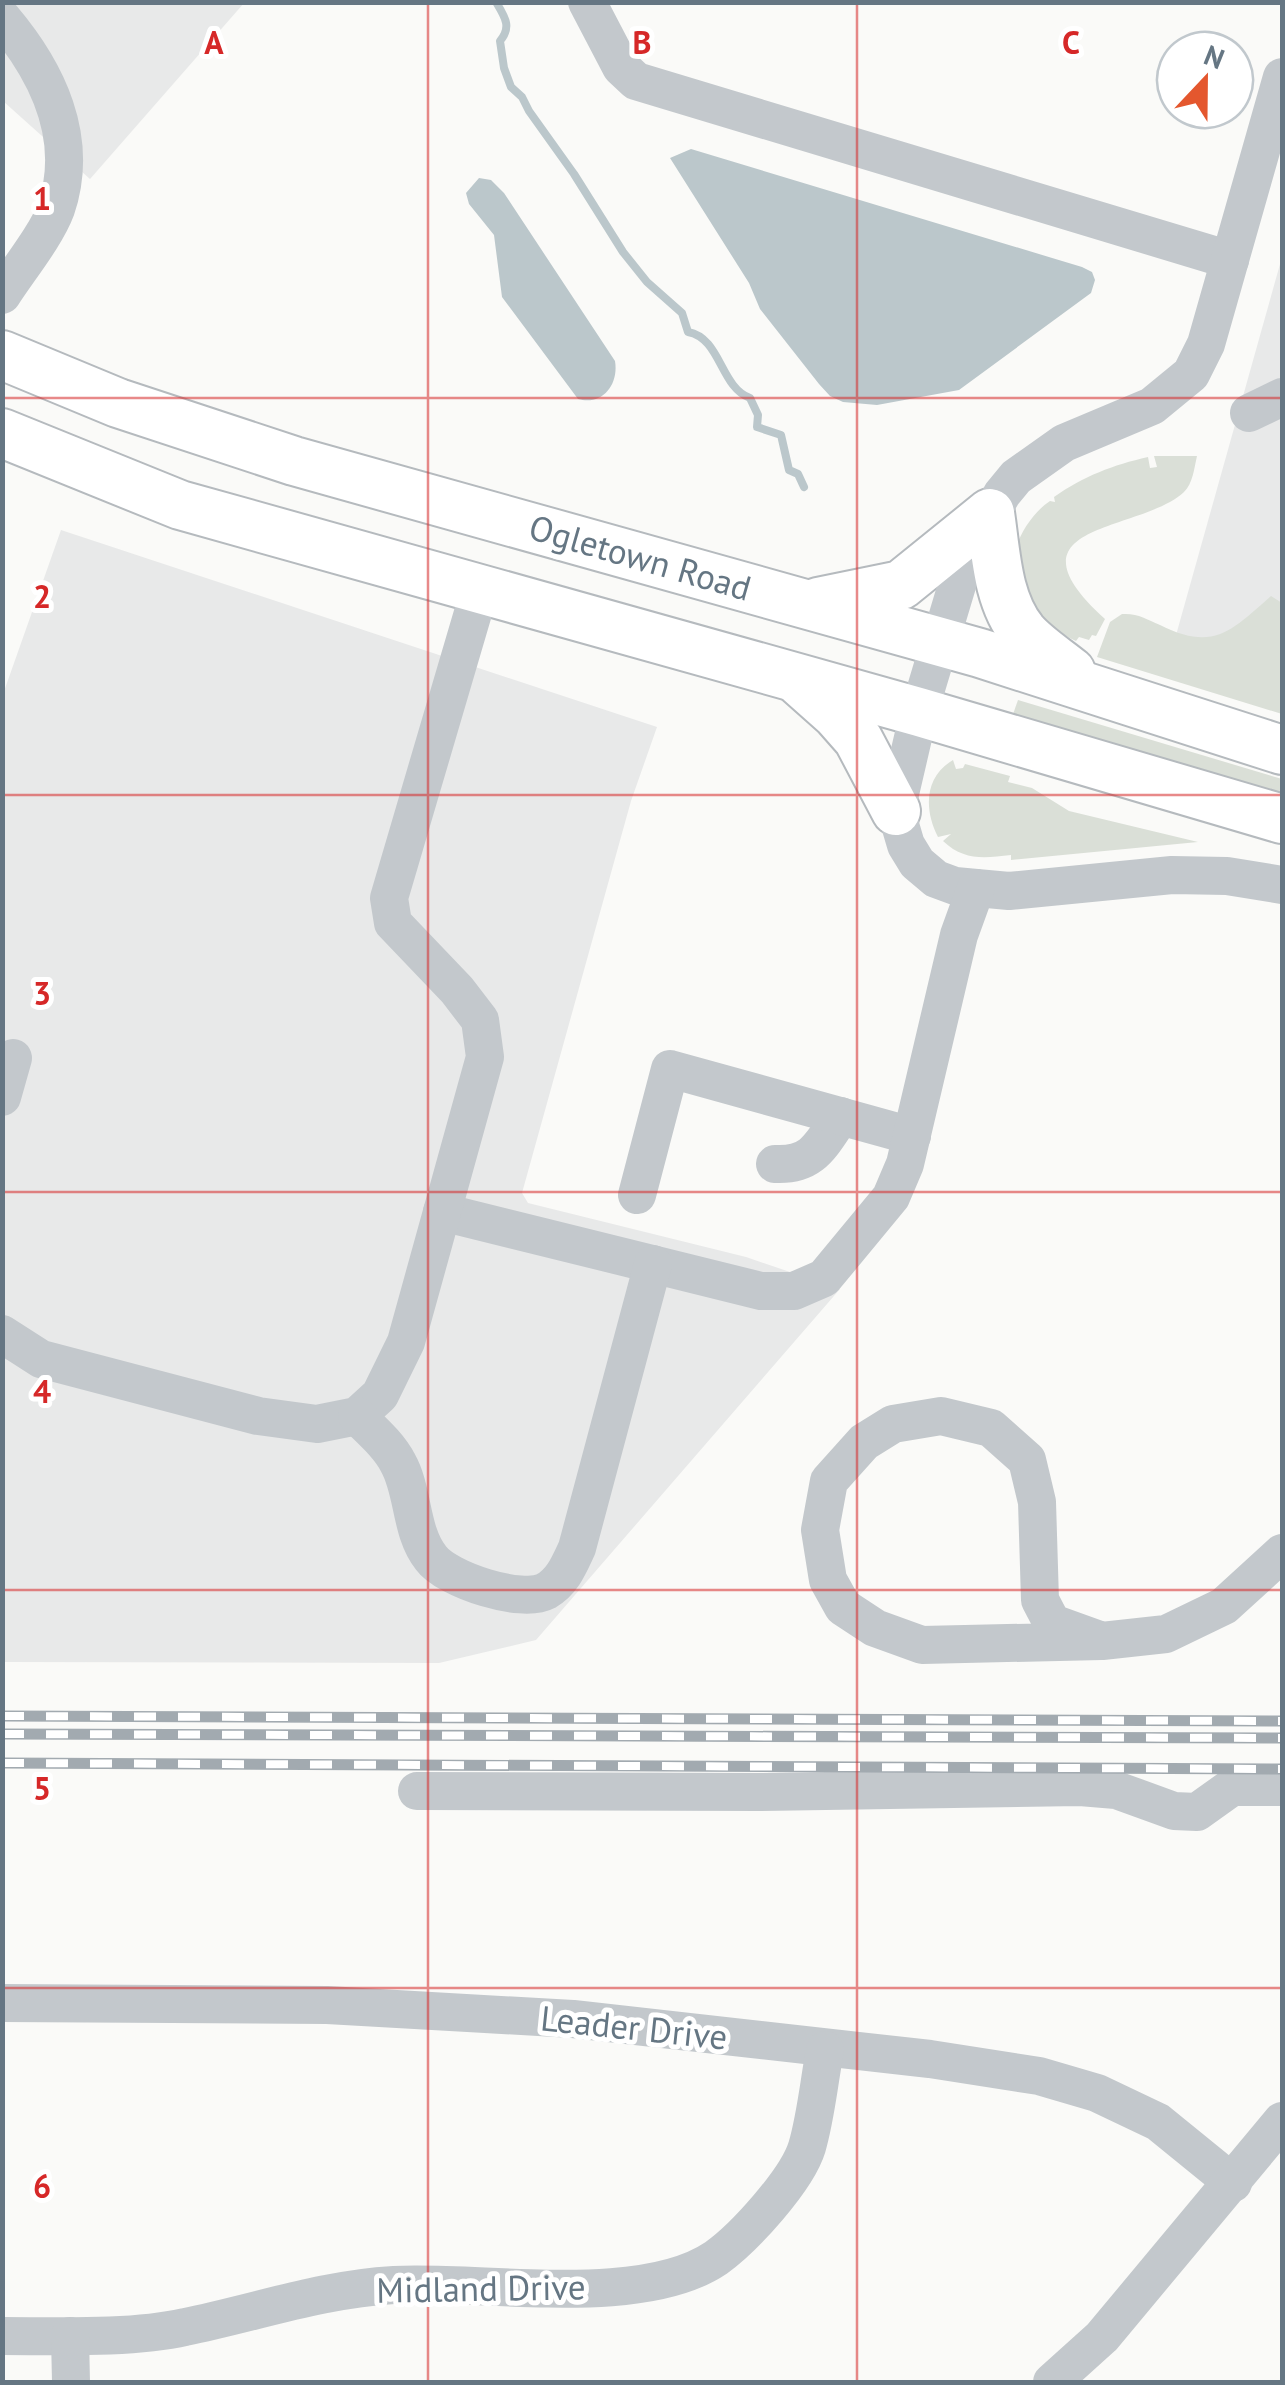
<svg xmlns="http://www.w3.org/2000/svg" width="1285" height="2385" font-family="'PT Sans',sans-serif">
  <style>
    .built { fill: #e8e9e9 }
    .green { fill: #dadfd7 }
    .water { fill: #bbc7cb }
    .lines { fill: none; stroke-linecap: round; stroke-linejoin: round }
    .stream { stroke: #bbc7cb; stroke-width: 8 }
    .major-casing { stroke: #b5babe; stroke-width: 52 }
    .minor { stroke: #c3c8cc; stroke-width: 38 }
    .major { stroke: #fff; stroke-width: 48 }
    .rail-casing { stroke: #a2aab0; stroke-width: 11 }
    .rail { stroke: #fff; stroke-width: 8; stroke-dasharray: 22; stroke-linecap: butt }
    .grid { fill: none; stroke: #d62828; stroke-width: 2.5; stroke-opacity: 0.55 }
    .labels { text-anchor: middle; stroke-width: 10; stroke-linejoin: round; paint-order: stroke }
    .street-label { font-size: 35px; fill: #657683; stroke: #fff }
    .grid-label { font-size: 32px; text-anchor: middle; font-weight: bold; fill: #d62828; stroke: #fff; stroke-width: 10; stroke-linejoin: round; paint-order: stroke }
  </style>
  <rect width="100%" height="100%" fill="#fafaf8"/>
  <g class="built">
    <path d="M 3,3 L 244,3 L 90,179 L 3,101 Z"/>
    <path d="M 1282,257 L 1282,690 L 1171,653 Z"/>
    <path d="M 61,530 L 657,727 L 631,801 L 522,1193 L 528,1203 L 746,1257 L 840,1289 L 536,1640 L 439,1663 L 3,1662 L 2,697 Z"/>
  </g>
  <g class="green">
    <path d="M 1154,456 L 1197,456 C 1194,469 1193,483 1184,492 C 1140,533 998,522 1105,619 L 1096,636 L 1092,635 L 1089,640 L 1079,637 L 1076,641 C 1051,630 1028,608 1016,582 C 1004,556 1028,515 1050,501 L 1055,502 L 1054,497 C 1084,476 1113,465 1148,457 L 1150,468 L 1157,467 Z"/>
    <path d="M 1271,596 L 1282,603 L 1282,714 L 1097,657 L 1110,622 L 1122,614 C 1138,613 1146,619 1160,625 C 1214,652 1231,631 1271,596 Z"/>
    <path d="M 1018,700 L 1282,779 L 1282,795 L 1012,717 Z"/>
    <path d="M 953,760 L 956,769 L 963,768 L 965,764 L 1010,776 L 1008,782 L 1032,788 L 1069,811 L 1198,842 L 1011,860 L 1011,855 C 984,858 964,861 943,841 L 951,834 L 938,837 C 924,810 924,777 953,760 Z"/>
  </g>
  <g class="water">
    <path d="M 691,149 L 1082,267 L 1092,272 L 1095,280 L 1091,293 L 959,390 L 877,405 L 843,402 L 830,396 L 819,384 L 760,309 L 749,283 L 670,158 Z"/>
    <path d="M 479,178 L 491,180 L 504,193 L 615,361 C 619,385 602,406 578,399 L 502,297 L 494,235 L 469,204 L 466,193 Z"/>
  </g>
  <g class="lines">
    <path class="stream" d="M 496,2 C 505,17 512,27 500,41 L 504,68 L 511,87 L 522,97 L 529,111 L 574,174 L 623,252 L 647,282 L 682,313 L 688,332 C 721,338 720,387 750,398 L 758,415 L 757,427 L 781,435 L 789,470 L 798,474 L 804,487"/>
    <defs>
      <g id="major">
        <path d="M 2,355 L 118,403 L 294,461 L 980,653 L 1282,750"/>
        <path d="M 2,433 L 180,505 L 919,712 L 1282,819"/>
        <path d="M 818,602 L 901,585 L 990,513 C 996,553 997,600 1023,632 C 1036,647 1055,659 1071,672"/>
        <path d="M 800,682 L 836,714 L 858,739 L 896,811"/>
      </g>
    </defs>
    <use href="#major" class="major-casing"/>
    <g class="minor">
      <path d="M 587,2 L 621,67 L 636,81 L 1230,260"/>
      <path d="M 2,18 C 47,71 80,138 56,209 C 46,236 18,270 2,295"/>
      <path d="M 1282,77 L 1206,344 L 1191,374 L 1152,406 L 1064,443 L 1016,477 L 1002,494 L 964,562 L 919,712 L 896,811 L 906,845 L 917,863 L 936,879 L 955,886 L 1009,891 L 1172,875 L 1227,876 L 1282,885"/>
      <path d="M 1249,413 L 1282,397"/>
      <path d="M 2,1097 L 13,1058"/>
      <path d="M 775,1164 C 813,1166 821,1145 841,1116"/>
      <path d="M 637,1195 L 670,1069 L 912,1136"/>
      <path d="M 442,1212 L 761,1291 L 794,1291 L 824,1278 L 891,1197 L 905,1164 L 959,935 L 976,888"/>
      <path d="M 2,1334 L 41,1359 L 258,1416 L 317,1424 L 357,1416 L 380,1395 L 406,1342 L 485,1057 L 480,1020 L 457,990 L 393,923 L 389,898 L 480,589"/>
      <path d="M 357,1416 C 371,1430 389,1445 398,1463 C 414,1491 410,1532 431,1558 C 447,1580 522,1604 546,1591 C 563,1581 569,1565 577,1548 L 653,1264"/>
      <path d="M 1102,1641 L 1052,1623 L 1040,1600 L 1037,1502 L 1027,1460 L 991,1428 L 941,1416 L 893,1424 L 864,1442 L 829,1481 L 820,1530 L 828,1580 L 843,1607 L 875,1628 L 922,1645 L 1102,1641 L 1166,1634 L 1224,1606 L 1282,1553"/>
      <path d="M 417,1791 L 760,1792 L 1080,1787 L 1116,1790 L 1174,1811 L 1197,1812 L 1232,1787 L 1282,1787"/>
      <path d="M 2,2003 L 327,2005 L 573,2019 L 930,2059 L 1039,2076 L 1097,2093 L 1158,2122 L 1233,2183"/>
      <path d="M 2,2336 C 57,2336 132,2339 185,2327 C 254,2313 322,2289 394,2285 C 483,2280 641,2309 716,2258 C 744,2238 797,2180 807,2147 C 816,2116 819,2082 825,2050"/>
      <path d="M 70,2336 L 71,2382"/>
      <path d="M 1052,2382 L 1102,2337 L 1282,2121"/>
    </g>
    <use href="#major" class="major"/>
    <defs>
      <g id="rail">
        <path d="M 2,1716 L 1282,1721"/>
        <path d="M 2,1734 L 1282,1738"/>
        <path d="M 2,1763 L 1282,1769"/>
      </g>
    </defs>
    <use href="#rail" class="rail-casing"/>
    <use href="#rail" class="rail"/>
  </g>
  <path class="grid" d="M 428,2 L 428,2382M 857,2 L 857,2382M 2,398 L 1282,398M 2,795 L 1282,795M 2,1192 L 1282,1192M 2,1590 L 1282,1590M 2,1988 L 1282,1988"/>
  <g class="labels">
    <g class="street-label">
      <text transform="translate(640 558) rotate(16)" y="12">Ogletown Road</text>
      <text transform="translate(634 2028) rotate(6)" y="12">Leader Drive</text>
      <text transform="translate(481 2289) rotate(-1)" y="12">Midland Drive</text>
    </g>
  </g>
  <g class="grid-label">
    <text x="214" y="54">A</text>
    <text x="642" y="54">B</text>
    <text x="1071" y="54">C</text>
    <text x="42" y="210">1</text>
    <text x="42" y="608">2</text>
    <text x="42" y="1005">3</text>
    <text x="42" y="1403">4</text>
    <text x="42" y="1800">5</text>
    <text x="42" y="2198">6</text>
  </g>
  <rect width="1285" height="2385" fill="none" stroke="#657683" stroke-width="10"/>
  <g transform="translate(1205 80) rotate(22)"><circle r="48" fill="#ffffff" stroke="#c1c8cd" stroke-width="2.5"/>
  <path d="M0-8L18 38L0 25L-18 38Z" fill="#e4572e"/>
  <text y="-15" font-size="28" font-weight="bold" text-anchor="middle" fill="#657683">N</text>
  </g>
</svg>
